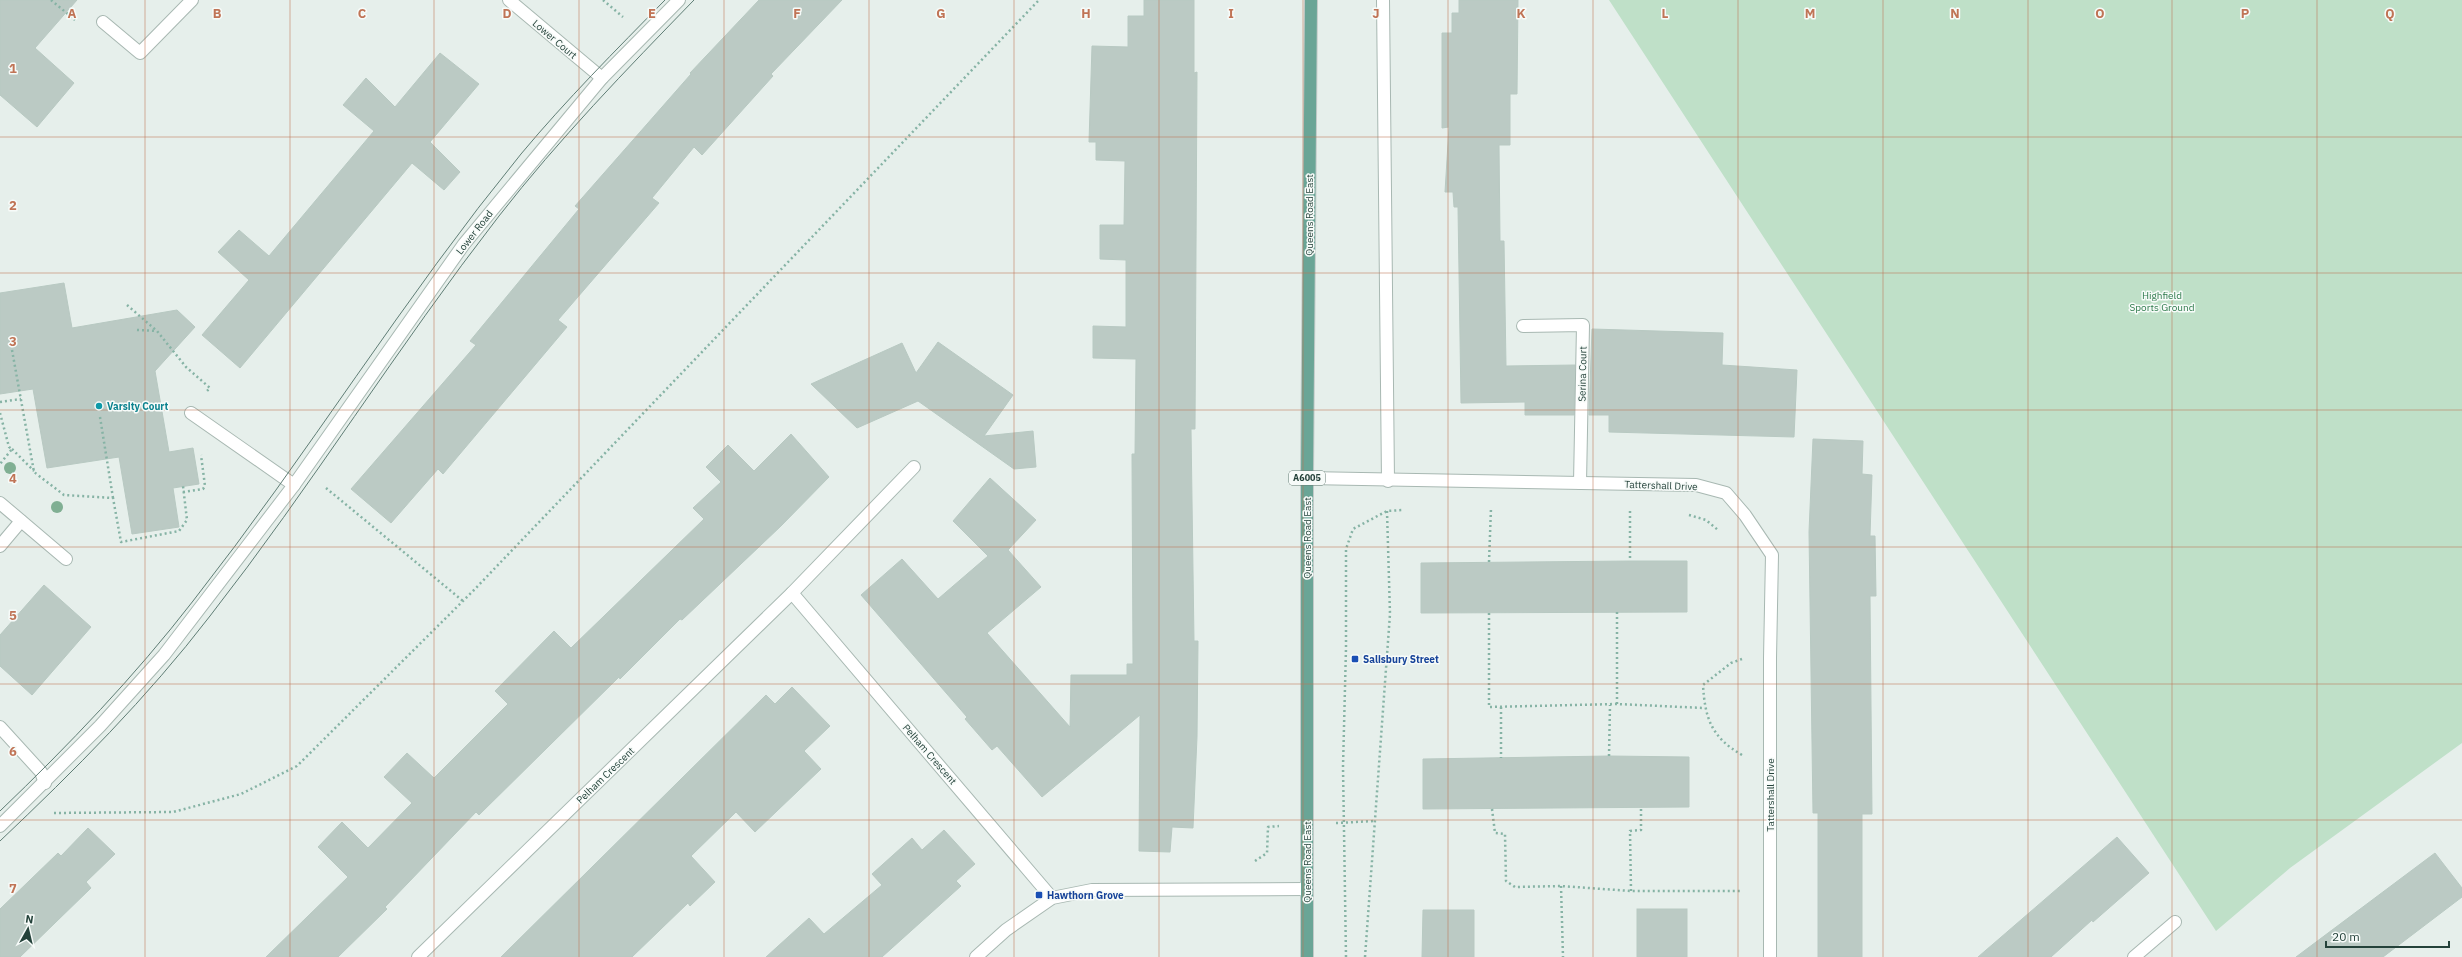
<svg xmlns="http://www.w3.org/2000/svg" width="2462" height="957" font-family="'IBM Plex Sans',sans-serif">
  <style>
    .green { fill: #bfe0c8 }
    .building { fill: #bbcac4; stroke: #b8c9c2 }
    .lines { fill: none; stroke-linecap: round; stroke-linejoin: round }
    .minor-casing { stroke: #a8b8b2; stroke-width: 14 }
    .major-casing { stroke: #c2cac8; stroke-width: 14 }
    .path { stroke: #86b3a5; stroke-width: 2.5; stroke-dasharray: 2 3; stroke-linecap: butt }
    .minor { stroke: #fff; stroke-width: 12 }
    .major { stroke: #6aa596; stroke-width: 12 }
    .tram { stroke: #5f7d75; stroke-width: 1 }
    .tree { fill: #80af93 }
    .grid { fill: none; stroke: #c07456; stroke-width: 1; stroke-opacity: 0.55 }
    .culture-dot { fill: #0f9aa8; stroke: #f7fbf9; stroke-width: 1.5 }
    .transit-dot { fill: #1a4fb4; stroke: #f7fbf9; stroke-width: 1.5 }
    .labels { text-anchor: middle; stroke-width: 3; stroke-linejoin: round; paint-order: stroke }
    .shield { fill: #f7fbf9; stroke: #637a73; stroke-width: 1 }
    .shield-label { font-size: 9px; font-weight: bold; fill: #24423a }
    .street-label { font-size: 10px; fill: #24423a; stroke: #f7fbf9 }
    .park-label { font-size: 10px; fill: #2d7a4b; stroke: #f7fbf9 }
    .culture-label { font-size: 10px; font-weight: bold; fill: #0d838f; stroke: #f7fbf9; text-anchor: start }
    .transit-label { font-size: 10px; font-weight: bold; fill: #164399; stroke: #f7fbf9; text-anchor: start }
    .grid-label { font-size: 13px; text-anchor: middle; font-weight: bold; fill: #c07456; stroke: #f7fbf9; stroke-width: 3; stroke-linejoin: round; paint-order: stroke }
  </style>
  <rect width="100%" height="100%" fill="#e6efeb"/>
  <path class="green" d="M 1609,0 L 2462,0 L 2462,743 L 2290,868 L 2216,931 Z"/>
  <g class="building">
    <path d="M 0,0 L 77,0 L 35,48 L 74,83 L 37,127 L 0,95 Z"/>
    <path d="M 759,0 L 842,0 L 771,74 L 773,76 L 702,155 L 694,147 L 652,198 L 659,203 L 558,320 L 567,327 L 443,474 L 438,469 L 391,523 L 351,489 L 476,345 L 470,341 L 579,209 L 575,206 L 691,74 L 690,73 Z"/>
    <path d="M 1144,0 L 1194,0 L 1194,73 L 1197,72 L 1195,429 L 1191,429 L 1194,641 L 1198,641 L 1197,737 L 1193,828 L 1172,827 L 1170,852 L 1139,851 L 1140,715 L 1042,797 L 997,746 L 992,750 L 965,719 L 967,717 L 861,595 L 902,559 L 938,599 L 988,556 L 953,521 L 990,478 L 1036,520 L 1008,550 L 1041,587 L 987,633 L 1070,727 L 1071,675 L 1127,675 L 1127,664 L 1133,664 L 1132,454 L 1135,454 L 1136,359 L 1093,358 L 1093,326 L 1126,327 L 1126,260 L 1100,259 L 1100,225 L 1124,225 L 1125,161 L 1096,160 L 1096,142 L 1089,142 L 1092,46 L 1128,47 L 1128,16 L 1144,16 Z"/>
    <path d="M 1459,0 L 1518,0 L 1517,94 L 1510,94 L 1510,145 L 1499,145 L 1500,241 L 1504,241 L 1506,366 L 1575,365 L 1574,415 L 1525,415 L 1525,402 L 1461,403 L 1458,207 L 1454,207 L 1453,192 L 1445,192 L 1449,127 L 1442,128 L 1442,33 L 1452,33 L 1452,13 L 1459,13 Z"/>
    <path d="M 440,53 L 479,84 L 430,142 L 460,172 L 444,190 L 412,163 L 240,368 L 202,335 L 249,280 L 218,252 L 239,230 L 269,256 L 374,131 L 343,105 L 366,78 L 395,107 Z"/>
    <path d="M 64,283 L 72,328 L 177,310 L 195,327 L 155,371 L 169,452 L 193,448 L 199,484 L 173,488 L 179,527 L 132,534 L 119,457 L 47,468 L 33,389 L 0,394 L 0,293 Z"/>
    <path d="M 1592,329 L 1723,333 L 1722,365 L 1797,370 L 1794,437 L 1609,432 L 1609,415 L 1589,415 Z"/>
    <path d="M 938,342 L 1013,395 L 984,436 L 1033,431 L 1036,467 L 1014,469 L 918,401 L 857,428 L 811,384 L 902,343 L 916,373 Z"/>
    <path d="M 791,434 L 829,477 L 781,526 L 682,620 L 680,619 L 620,679 L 619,677 L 479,815 L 476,812 L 385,907 L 387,909 L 338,957 L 266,957 L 348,877 L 318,847 L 342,822 L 368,848 L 412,803 L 384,777 L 407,753 L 434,778 L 508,704 L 495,691 L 554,631 L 571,648 L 704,519 L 693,508 L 721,482 L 706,467 L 728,445 L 754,471 Z"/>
    <path d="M 1813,439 L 1863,441 L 1862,474 L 1872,475 L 1870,536 L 1875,536 L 1876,596 L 1870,596 L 1872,814 L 1862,814 L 1862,957 L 1818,957 L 1818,813 L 1813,813 L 1809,532 Z"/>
    <path d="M 1630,561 L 1687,561 L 1687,612 L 1421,613 L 1421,563 Z"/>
    <path d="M 44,585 L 91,627 L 32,695 L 0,666 L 0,635 Z"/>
    <path d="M 792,687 L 830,726 L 804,751 L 821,769 L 755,832 L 736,812 L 691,856 L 715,882 L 690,906 L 688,903 L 632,957 L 501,957 L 766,695 L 775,704 Z"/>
    <path d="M 1609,756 L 1689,757 L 1689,807 L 1423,809 L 1423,759 Z"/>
    <path d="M 88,828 L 115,854 L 86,882 L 91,888 L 20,957 L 0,957 L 0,909 L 58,853 L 61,856 Z"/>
    <path d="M 944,830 L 975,864 L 956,881 L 961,886 L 882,957 L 766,957 L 809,918 L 824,934 L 882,885 L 872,874 L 912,838 L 922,850 Z"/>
    <path d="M 2117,837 L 2149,873 L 2093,922 L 2092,920 L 2051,957 L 1978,957 Z"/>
    <path d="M 2435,853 L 2462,888 L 2462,897 L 2383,957 L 2296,957 Z"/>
    <rect x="1637" y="909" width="50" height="48"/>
    <path d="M 1423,910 L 1474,910 L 1474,957 L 1422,957 Z"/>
  </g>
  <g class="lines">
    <defs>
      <g id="minor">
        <path d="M 509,0 L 602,78"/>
        <path d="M 1383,0 L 1388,481"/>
        <path d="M 103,22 L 140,53 L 192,0"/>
        <path d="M 1523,326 L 1583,325 L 1580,483"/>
        <path d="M 191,413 L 294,485"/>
        <path d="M 1307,478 L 1696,485 L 1726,493 L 1745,515 L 1772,555 L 1770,658 L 1770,957"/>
        <path d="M 0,503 L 66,559"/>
        <path d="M 0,546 L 21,521"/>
        <path d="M 792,593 L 1052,898"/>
        <path d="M 0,727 L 41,772 L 45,783"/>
        <path d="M 0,826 L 100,726 L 164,655 L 294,485 L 464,244 L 602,78 L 679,0"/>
        <path d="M 418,957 L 792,593 L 914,467"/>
        <path d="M 976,957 L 1006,930 L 1052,898 L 1092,890 L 1307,889"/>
        <path d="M 2134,957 L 2175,922"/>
      </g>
      <path id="major" d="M 1307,957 L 1307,478 L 1311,0"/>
    </defs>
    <use href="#minor" class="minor-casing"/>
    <use href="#major" class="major-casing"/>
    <g class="path">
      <path d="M 51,0 L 75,20"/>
      <path d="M 603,0 L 623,17"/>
      <path d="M 127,305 L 157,331 L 186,367 L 210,388 L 207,391"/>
      <path d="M 137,330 L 157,331"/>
      <path d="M 12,350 L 34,472 L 64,495 L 113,498 L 121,542 L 179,531 L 187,520 L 183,486"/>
      <path d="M 0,402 L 21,399"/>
      <path d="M 0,413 L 9,447 L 12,449 L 0,464"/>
      <path d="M 100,417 L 113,498"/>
      <path d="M 12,449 L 34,471"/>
      <path d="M 326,488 L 463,601"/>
      <path d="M 183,492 L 203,489 L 205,486 L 201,455"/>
      <path d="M 1630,511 L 1630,561"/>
      <path d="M 1689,515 L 1706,520 L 1718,530"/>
      <path d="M 1489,562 L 1491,508"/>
      <path d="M 1489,613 L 1489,707 L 1617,704 L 1704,708"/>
      <path d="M 1742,659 L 1731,663 L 1703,685 C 1705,718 1711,737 1742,755"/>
      <path d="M 1617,704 L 1617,612"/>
      <path d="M 1501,707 L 1501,758"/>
      <path d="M 1609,756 L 1610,705"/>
      <path d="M 1492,809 L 1495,833 L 1505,834 L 1506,881 L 1515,887 L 1561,886 L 1631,891 L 1742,891"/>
      <path d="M 54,813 L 173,812 L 241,794 L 297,766 L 474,590 L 1039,0"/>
      <path d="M 1336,823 L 1375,821"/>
      <path d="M 1255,861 L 1267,853 L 1268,827 L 1279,826"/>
      <path d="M 1561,886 L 1563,957"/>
      <path d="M 1631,891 L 1630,831 L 1641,830 L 1641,808"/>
      <path d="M 1346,957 L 1343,767 L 1346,648 L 1346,549 L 1353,529 L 1387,511 L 1403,510"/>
      <path d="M 1365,957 L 1390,614 L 1387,511"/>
    </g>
    <use href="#minor" class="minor"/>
    <use href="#major" class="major"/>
    <g class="tram">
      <path d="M 0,811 C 69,745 135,676 193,601 C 307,456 404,297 521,154 C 566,100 616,50 665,0"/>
      <path d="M 0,841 C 75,770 147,698 210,616 C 311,487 398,346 499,216 C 559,139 626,70 694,0"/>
    </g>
  </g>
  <g class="tree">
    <circle cx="10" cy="468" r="6"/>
    <circle cx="57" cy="507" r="6"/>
  </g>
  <path class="grid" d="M 145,0 L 145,957M 290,0 L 290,957M 434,0 L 434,957M 579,0 L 579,957M 724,0 L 724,957M 869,0 L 869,957M 1014,0 L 1014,957M 1159,0 L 1159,957M 1303,0 L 1303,957M 1448,0 L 1448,957M 1593,0 L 1593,957M 1738,0 L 1738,957M 1883,0 L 1883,957M 2028,0 L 2028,957M 2172,0 L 2172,957M 2317,0 L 2317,957M 0,137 L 2462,137M 0,273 L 2462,273M 0,410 L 2462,410M 0,547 L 2462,547M 0,684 L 2462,684M 0,820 L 2462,820"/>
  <circle class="culture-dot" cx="99" cy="406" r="4"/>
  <g class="transit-dot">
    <rect x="1351" y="655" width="8" height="8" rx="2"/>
    <rect x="1035" y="891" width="8" height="8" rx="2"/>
  </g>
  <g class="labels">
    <rect class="shield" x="1289" y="471" width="36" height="14" rx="3"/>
    <g class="shield-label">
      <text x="1307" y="481">A6005</text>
    </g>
    <g class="street-label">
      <text transform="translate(555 39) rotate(40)" y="4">Lower Court</text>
      <text transform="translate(1309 215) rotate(-90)" y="4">Queens Road East</text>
      <text transform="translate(474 232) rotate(-52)" y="4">Lower Road</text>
      <text transform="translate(1582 374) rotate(-89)" y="4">Serina Court</text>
      <text transform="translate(1661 485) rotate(2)" y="4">Tattershall Drive</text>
      <text transform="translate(1307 538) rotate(-90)" y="4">Queens Road East</text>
      <text transform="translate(930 754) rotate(49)" y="4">Pelham Crescent</text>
      <text transform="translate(605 775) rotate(-44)" y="4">Pelham Crescent</text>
      <text transform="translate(1770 795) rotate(-90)" y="4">Tattershall Drive</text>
      <text transform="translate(1307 862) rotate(-90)" y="4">Queens Road East</text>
    </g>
    <g class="park-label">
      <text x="2162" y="299">Highfield<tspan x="2162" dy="12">Sports Ground</tspan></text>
    </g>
    <g class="culture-label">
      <text x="107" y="410">Varsity Court</text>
    </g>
    <g class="transit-label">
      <text x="1363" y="663">Salisbury Street</text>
      <text x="1047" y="899">Hawthorn Grove</text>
    </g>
  </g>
  <g class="grid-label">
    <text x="72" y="18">A</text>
    <text x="217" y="18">B</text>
    <text x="362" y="18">C</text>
    <text x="507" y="18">D</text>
    <text x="652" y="18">E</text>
    <text x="797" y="18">F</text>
    <text x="941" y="18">G</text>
    <text x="1086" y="18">H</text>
    <text x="1231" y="18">I</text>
    <text x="1376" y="18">J</text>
    <text x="1521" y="18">K</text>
    <text x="1665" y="18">L</text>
    <text x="1810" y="18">M</text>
    <text x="1955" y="18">N</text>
    <text x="2100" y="18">O</text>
    <text x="2245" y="18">P</text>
    <text x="2390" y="18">Q</text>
    <text x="13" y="73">1</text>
    <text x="13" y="210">2</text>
    <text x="13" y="346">3</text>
    <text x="13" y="483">4</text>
    <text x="13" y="620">5</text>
    <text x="13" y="756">6</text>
    <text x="13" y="893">7</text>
  </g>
  <g transform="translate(28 929) rotate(8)" stroke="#f7fbf9" stroke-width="3" paint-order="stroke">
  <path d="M0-3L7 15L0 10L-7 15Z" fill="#24423a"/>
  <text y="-6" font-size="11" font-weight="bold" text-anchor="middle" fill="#24423a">N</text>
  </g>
  <path d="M2326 941v6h123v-6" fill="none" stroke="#24423a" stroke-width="2"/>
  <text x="2332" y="941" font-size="12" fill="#24423a" stroke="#f7fbf9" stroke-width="3" paint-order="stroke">20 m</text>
</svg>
